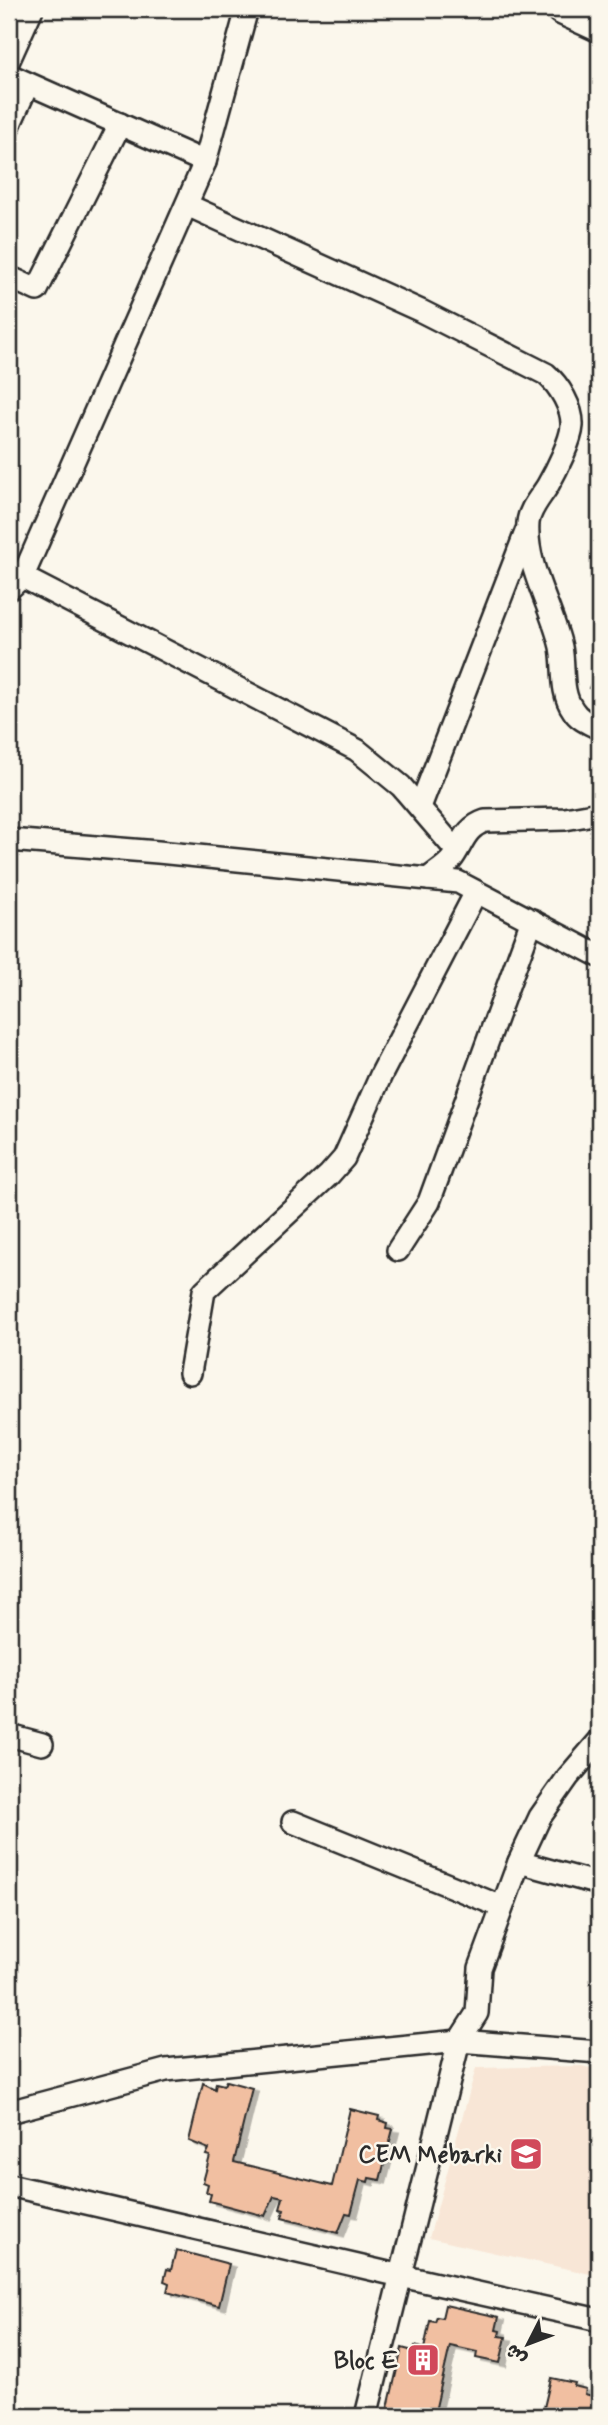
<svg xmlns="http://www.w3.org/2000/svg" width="608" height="2425" font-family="Mynerve,'Playpen Sans Arabic',sans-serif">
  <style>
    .built { fill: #f8e6d6 }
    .building { fill: #f1bfa1; stroke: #2b2b2b; stroke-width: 2; filter: url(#shadow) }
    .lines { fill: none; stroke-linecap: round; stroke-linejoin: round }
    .street-casing { stroke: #2b2b2b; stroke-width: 26 }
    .secondary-casing { stroke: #2b2b2b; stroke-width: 35 }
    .street { stroke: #fbf7ec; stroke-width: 21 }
    .secondary { stroke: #fbf7ec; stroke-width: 30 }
    .labels { text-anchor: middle; stroke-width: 5; stroke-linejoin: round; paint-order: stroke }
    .poi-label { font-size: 24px; font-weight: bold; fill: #2b2b2b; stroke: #fbf7ec; text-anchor: end }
  </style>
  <defs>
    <filter id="shadow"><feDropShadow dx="6" dy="3.5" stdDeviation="0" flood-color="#0004"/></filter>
  </defs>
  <rect width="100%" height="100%" fill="#fbf7ec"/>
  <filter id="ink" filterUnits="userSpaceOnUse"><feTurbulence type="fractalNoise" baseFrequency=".0143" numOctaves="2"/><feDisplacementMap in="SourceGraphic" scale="14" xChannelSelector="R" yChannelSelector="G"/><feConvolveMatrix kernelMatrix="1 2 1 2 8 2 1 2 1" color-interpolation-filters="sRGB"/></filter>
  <g filter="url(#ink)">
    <path class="built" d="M 581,2066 L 599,2070 L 599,2276 L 429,2238 L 476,2068 Z"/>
    <g class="building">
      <path d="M 599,666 L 599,693 L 589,688 Z"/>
      <path d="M 226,2081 L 252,2088 L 234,2162 L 332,2186 L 350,2109 L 379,2116 L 378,2120 L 388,2123 L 387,2128 L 393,2129 L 380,2180 L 369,2178 L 368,2182 L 360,2180 L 351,2214 L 346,2213 L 338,2233 L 282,2218 L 284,2210 L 280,2209 L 283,2198 L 274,2196 L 265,2216 L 209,2201 L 211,2194 L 206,2192 L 208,2184 L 203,2182 L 210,2156 L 206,2155 L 209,2149 L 189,2141 L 203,2083 L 215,2089 L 216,2083 L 224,2085 Z"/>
      <path d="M 176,2250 L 229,2264 L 219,2306 L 167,2292 L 169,2283 L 164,2281 L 167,2269 L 171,2270 Z"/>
      <path d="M 445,2305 L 499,2317 L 496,2330 L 500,2331 L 499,2336 L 506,2337 L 500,2363 L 476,2358 L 477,2352 L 450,2346 L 434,2416 L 405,2416 L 387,2412 L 402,2348 L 413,2351 L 415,2346 L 424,2349 L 430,2321 L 435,2322 L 437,2317 L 442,2318 Z"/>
      <path d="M 551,2378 L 575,2383 L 574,2386 L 586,2389 L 585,2394 L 596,2397 L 592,2416 L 542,2416 Z"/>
    </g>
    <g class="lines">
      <defs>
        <g id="street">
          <path d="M 9,60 L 32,9"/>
          <path d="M 9,75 L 205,162"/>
          <path d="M 9,126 L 28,84"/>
          <path d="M 187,205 L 421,311 L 546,374 C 559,385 573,408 572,426 C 571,441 556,471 548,485 C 541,497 529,509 528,523 C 525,566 552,607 561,647 C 565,668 560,692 573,710 C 579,720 589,723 599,728"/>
          <path d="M 9,277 L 37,290 L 120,124"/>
          <path d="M 11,571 L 357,750 L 401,786 L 456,850"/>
          <path d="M 9,589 L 23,576 L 205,162 L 247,9"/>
          <path d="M 420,807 L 526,532"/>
          <path d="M 9,840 L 158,852 L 458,882 L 599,956"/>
          <path d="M 428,879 C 435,873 445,867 451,860 C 463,845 464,828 485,821 L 565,819 L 599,813"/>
          <path d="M 398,1250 L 429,1202 L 532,920"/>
          <path d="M 190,1373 L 204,1291 L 329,1175 L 344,1158 L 381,1075 L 476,892"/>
          <path d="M 9,1735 L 42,1744"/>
          <path d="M 293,1822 L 502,1907"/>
          <path d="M 519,1862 L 599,1884"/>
          <path d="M 9,2112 L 166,2070 L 459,2041 L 599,2052"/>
          <path d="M 9,2185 L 401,2276 L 599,2320"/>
          <path d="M 366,2416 L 459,2041 L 477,2013 L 480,1968 L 519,1862 L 540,1817 L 568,1777 L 599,1741"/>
        </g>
        <path id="secondary" d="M 562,9 L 599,26"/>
      </defs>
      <use href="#street" class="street-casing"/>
      <use href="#secondary" class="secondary-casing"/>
      <use href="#street" class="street"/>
      <use href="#secondary" class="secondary"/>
    </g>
  </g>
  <defs>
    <symbol id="school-square" viewBox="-11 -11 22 22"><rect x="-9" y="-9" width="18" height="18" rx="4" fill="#d1495b" stroke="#fbf7ec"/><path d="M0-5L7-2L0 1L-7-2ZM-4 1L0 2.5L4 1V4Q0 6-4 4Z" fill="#fff"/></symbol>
    <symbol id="building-square" viewBox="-11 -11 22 22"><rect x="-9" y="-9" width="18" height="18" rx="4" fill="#d1495b" stroke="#fbf7ec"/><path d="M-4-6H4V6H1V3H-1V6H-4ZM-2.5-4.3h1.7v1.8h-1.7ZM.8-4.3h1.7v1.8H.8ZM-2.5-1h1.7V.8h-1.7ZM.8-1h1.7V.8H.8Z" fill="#fff"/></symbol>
  </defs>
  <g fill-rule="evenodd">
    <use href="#school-square" x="507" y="2135" width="38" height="38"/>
    <use href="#building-square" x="404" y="2341" width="38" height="38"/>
  </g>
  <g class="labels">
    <g class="poi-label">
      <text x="502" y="2162">CEM Mebarki</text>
      <text x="398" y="2368">Bloc E</text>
    </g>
  </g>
  <rect width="608" height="2425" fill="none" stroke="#fbf7ec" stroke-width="35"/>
  <rect x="18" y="18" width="573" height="2390" fill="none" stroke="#2b2b2b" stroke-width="2.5" filter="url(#ink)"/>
  <g transform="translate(528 2344) rotate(228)" stroke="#fbf7ec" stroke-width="5" paint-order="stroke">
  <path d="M0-5L12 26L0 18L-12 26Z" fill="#2b2b2b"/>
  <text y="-10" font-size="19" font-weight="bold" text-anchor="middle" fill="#2b2b2b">ش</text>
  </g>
</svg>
